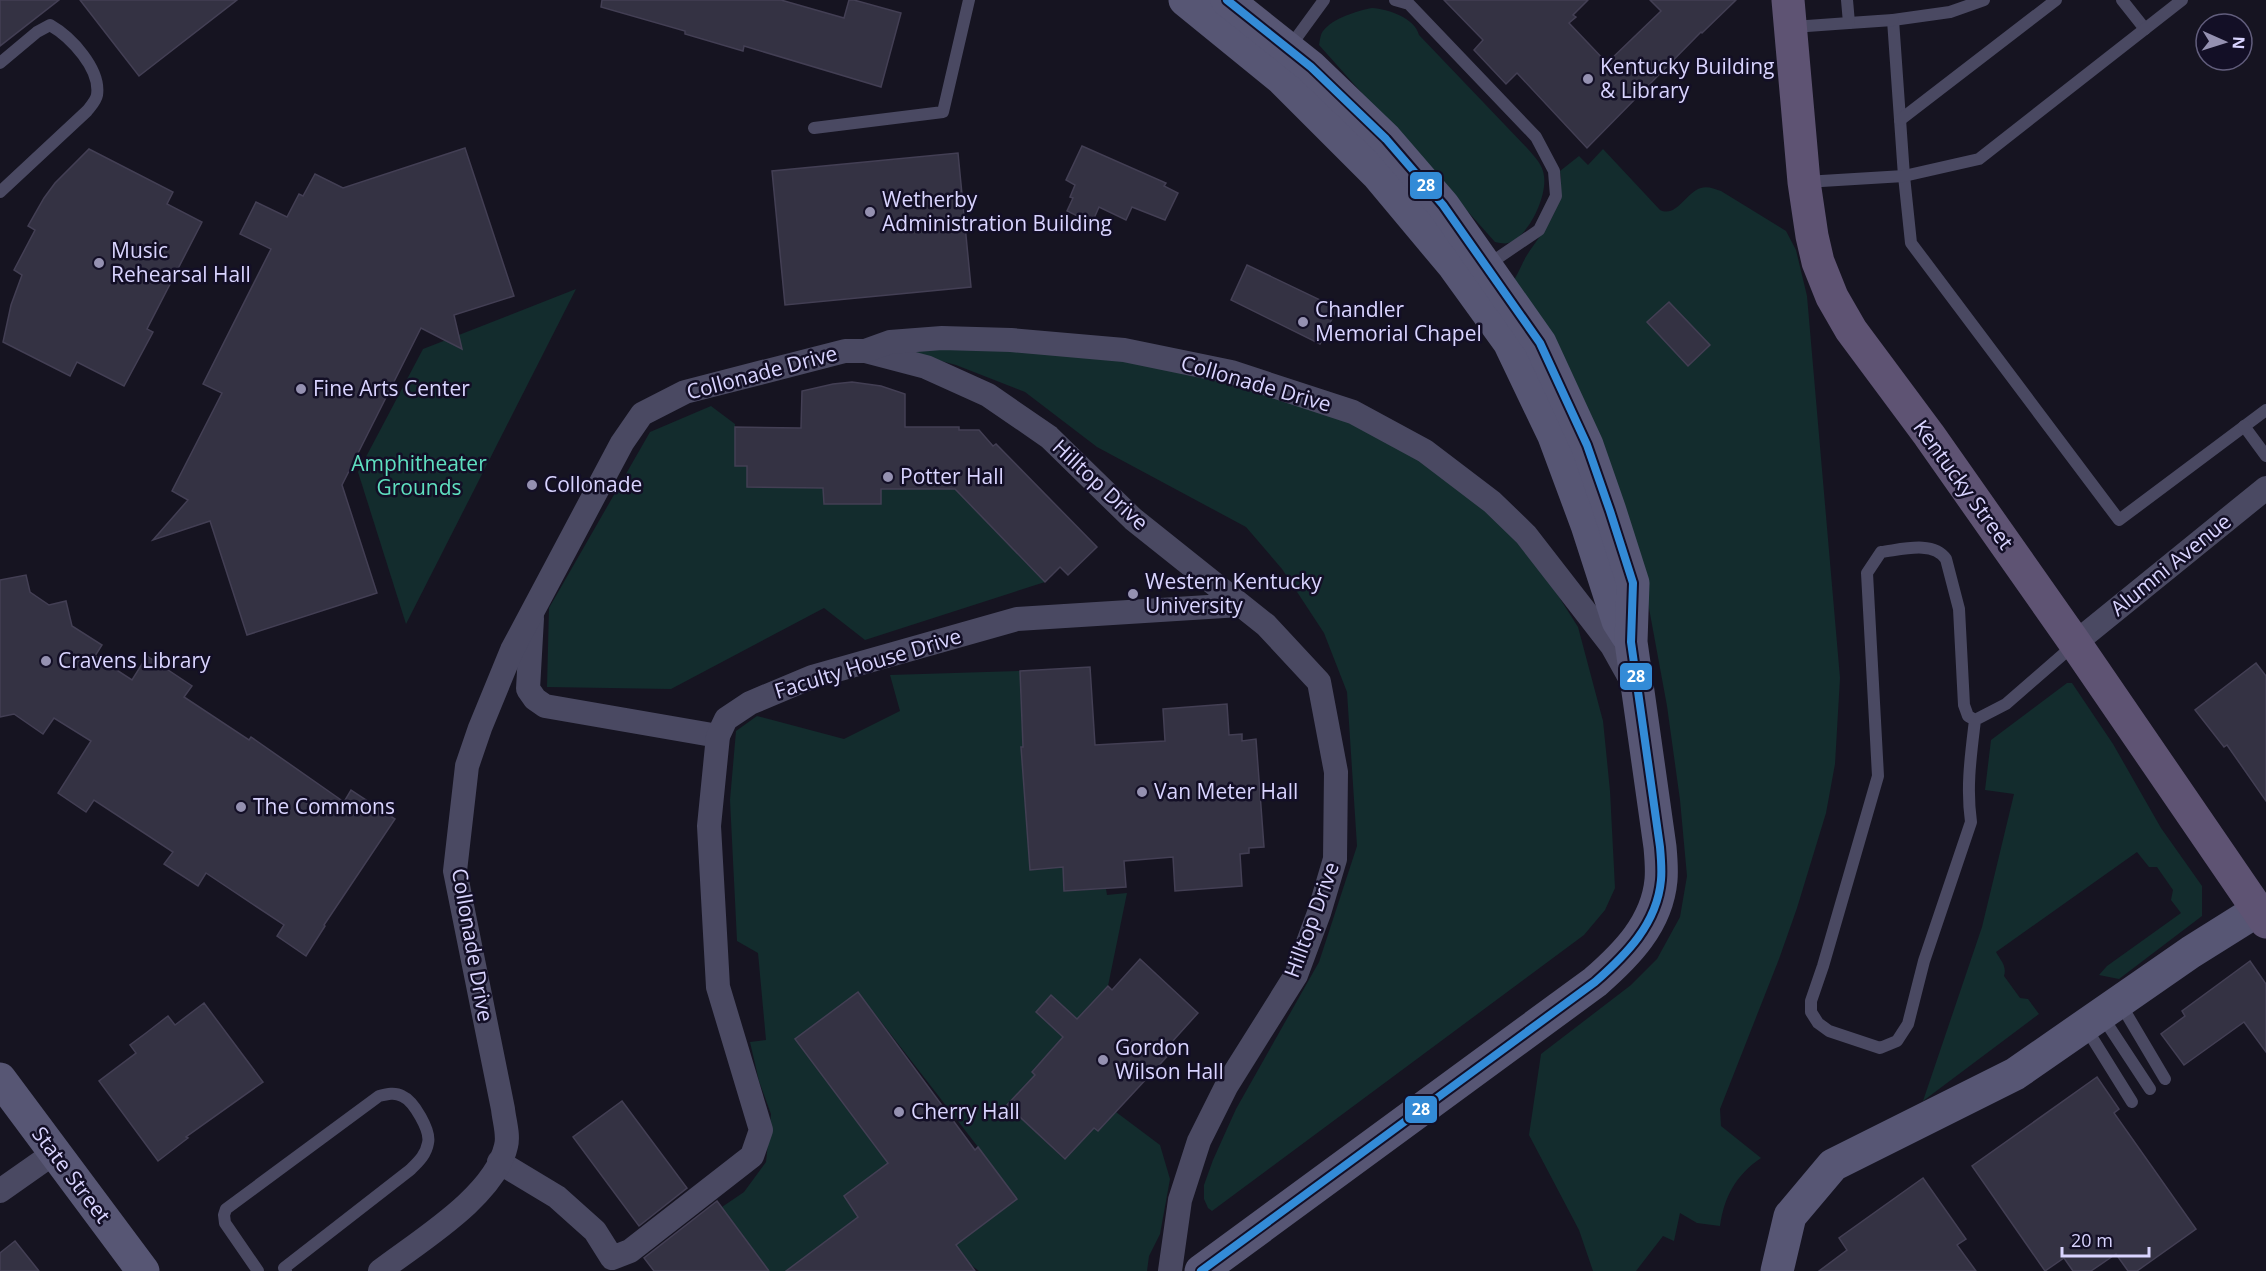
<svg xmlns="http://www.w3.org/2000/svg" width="2266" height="1271" font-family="'Open Sans',sans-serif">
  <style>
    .green { fill: #132c2d }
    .building { fill: #343243; stroke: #433f54; stroke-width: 1.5 }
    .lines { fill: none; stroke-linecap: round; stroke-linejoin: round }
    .lane { stroke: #4a4962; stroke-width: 12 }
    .street { stroke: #4a4962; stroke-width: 24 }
    .secondary { stroke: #575674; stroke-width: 33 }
    .primary { stroke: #5e5373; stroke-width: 33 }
    .bus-1-casing { stroke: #130f26; stroke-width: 12 }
    .bus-1 { stroke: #338bd7; stroke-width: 8 }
    .poi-dot { fill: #9591b1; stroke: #130f26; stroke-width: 2 }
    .labels { text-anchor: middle; stroke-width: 5; stroke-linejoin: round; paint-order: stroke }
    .poi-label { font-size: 21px; fill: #d9d4ff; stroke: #130f26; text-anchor: start }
    .street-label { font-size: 21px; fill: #d9d4ff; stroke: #130f26 }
    .park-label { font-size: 21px; fill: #5fe0c0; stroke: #130f26 }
    .line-badge { stroke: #130f26; stroke-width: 2 }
    .badge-label { font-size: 16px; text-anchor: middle; font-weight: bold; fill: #fff }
  </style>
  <rect width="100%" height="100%" fill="#161421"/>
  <g class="green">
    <path d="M 1372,8 C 1388,9 1415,18 1419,35 L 1527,148 C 1535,157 1543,165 1544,176 C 1547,196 1530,232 1513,241 C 1507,245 1501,243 1495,242 L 1319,45 C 1320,41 1320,35 1323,31 C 1333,18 1357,11 1372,8 Z"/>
    <path d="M 1603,149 L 1660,210 C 1677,218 1686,192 1701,188 C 1708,186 1714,189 1721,191 L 1786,231 L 1796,250 L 1807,296 L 1840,678 L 1835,764 L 1826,813 L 1797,908 L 1779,959 L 1720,1109 L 1721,1126 L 1761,1158 C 1736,1175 1724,1197 1720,1226 L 1697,1223 L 1680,1213 L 1674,1241 L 1663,1236 L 1636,1271 L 1593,1271 L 1579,1230 L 1529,1135 L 1541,1054 L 1631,985 L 1657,959 L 1680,917 L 1687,876 L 1680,800 L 1667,706 L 1646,592 L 1514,280 C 1519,272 1522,263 1527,255 C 1545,228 1566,206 1560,171 L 1579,156 L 1588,165 Z"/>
    <path d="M 576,289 L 406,624 L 358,472 L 423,349 Z"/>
    <path d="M 893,348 L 1013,348 L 1153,363 L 1330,413 L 1427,461 L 1521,537 L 1578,627 L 1603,721 L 1610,791 L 1615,888 L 1605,910 L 1584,935 L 1212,1211 L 1208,1208 L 1204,1199 L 1204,1185 L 1213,1160 L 1236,1109 L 1319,962 L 1357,846 L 1347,692 L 1324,633 L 1282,569 L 1246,527 L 1097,447 L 1025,392 L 956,365 Z"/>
    <path d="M 711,406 L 735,424 L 735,466 L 747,466 L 747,487 L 823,488 L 824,504 L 881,503 L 881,489 L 955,489 L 1045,582 L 865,640 L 824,608 L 671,689 L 547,687 L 549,608 L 650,432 Z"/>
    <path d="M 1020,671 L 1023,747 L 1021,748 L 1030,869 L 1063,867 L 1065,891 L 1106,889 L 1107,895 L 1127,893 L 1108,986 L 1077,1019 L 1051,995 L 1036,1012 L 1063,1037 L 1032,1071 L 1035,1075 L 1007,1105 L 1064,1159 L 1094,1128 L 1098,1131 L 1116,1112 L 1160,1145 L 1170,1179 L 1160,1234 L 1149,1256 L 1147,1271 L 979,1271 L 971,1265 L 956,1245 L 978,1147 L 858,992 L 796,1039 L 888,1163 L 844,1196 L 859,1216 L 786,1271 L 769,1271 L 722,1207 L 744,1192 L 766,1162 L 771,1114 L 759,1081 L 750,1042 L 766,1040 L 758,953 L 737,941 L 730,800 L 736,731 L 757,716 L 844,739 L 900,711 L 890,675 Z"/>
    <path d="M 2067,683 L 2072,683 L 2113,744 L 2161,828 L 2202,886 L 2202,916 L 2119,979 L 2099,975 L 2107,966 L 2181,913 L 2171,900 L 2173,890 L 2157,867 L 2149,867 L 2137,852 L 1996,952 C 2001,961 2007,966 2004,976 L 2020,998 L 2028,999 L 2039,1014 L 1923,1101 L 1982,927 L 2014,794 L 1985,790 L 1991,740 Z"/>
  </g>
  <g class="building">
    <path d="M 0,0 L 59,0 L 0,46 Z"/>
    <path d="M 80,0 L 237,0 L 139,76 Z"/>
    <path d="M 602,0 L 781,0 L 844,18 L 849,0 L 854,0 L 901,13 L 881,87 L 744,46 L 743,51 L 685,34 L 685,31 L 601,7 Z"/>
    <path d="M 1444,0 L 1588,0 L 1573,15 L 1576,17 L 1569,23 L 1607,63 L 1661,11 L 1650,0 L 1736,0 L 1702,33 L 1701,32 L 1587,148 L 1517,73 L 1506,84 L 1474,50 L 1483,40 Z"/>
    <path d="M 1082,146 L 1166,183 L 1164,186 L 1178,193 L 1165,220 L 1132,207 L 1126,220 L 1099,207 L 1092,223 L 1067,211 L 1073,198 L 1070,197 L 1075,185 L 1066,180 Z"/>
    <path d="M 465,148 L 514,296 L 454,315 L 462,349 L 421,328 L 342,485 L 377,593 L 247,635 L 210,521 L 153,540 L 188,500 L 172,491 L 222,393 L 203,384 L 271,249 L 240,234 L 256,202 L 287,217 L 299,194 L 303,196 L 315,174 L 343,188 Z"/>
    <path d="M 89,149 L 173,192 L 167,204 L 202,222 L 147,329 L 153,332 L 124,386 L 77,362 L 70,376 L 3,342 L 11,305 L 22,275 L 14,270 L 35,230 L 28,226 L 44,198 L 55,183 Z"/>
    <path d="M 958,153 L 971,287 L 785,305 L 772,171 Z"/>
    <path d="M 1247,265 L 1337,308 L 1320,344 L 1231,300 Z"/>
    <path d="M 1669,302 L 1710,345 L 1688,366 L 1647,322 Z"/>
    <path d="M 852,382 L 881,386 L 905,394 L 905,427 L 959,427 L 959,430 L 979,430 L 993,446 L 996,444 L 1097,547 L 1068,575 L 1060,567 L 1045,582 L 955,489 L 881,489 L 881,504 L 824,504 L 823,488 L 747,487 L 747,466 L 735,466 L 735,427 L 801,428 L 802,391 L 833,384 Z"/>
    <path d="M 26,575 L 30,592 L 49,605 L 66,601 L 72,626 L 102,645 L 95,656 L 132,680 L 147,656 L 192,686 L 184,697 L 249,740 L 251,737 L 344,802 L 351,790 L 395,819 L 324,925 L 325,926 L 306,956 L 277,936 L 284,925 L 206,873 L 198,886 L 164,864 L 173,852 L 94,800 L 86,812 L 58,793 L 91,741 L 54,718 L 43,734 L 14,714 L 0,717 L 0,580 Z"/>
    <path d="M 2256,663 L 2266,676 L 2266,801 L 2227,745 L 2224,747 L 2195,710 Z"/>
    <path d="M 1090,667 L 1095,745 L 1165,741 L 1163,709 L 1227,704 L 1229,735 L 1242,734 L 1242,741 L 1256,739 L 1264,847 L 1249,848 L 1249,853 L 1240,854 L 1242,886 L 1175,891 L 1173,857 L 1124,861 L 1126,887 L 1064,891 L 1063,867 L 1030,870 L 1021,747 L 1023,747 L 1020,671 Z"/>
    <path d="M 1140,959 L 1198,1013 L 1171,1043 L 1175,1048 L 1098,1131 L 1094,1128 L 1065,1159 L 1007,1105 L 1035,1075 L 1032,1072 L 1063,1037 L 1036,1012 L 1051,995 L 1077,1019 L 1108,986 L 1112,990 Z"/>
    <path d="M 2250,961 L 2266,984 L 2266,1052 L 2244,1022 L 2184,1065 L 2161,1034 L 2185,1016 L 2182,1011 Z"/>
    <path d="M 858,992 L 975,1150 L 978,1147 L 1017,1199 L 956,1245 L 975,1271 L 786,1271 L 858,1217 L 844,1196 L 888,1163 L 795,1039 Z"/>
    <path d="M 204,1003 L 263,1082 L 186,1137 L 188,1138 L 158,1161 L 99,1081 L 136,1053 L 130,1045 L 146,1033 L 168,1016 L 175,1025 Z"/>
    <path d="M 2097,1077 L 2119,1109 L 2114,1113 L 2196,1229 L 2137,1271 L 2128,1271 L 2116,1254 L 2091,1271 L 2073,1271 L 2064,1258 L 2045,1271 L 1972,1166 Z"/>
    <path d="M 622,1101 L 687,1188 L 639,1226 L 573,1137 Z"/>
    <path d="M 1923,1178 L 1966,1239 L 1957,1245 L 1976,1271 L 1819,1271 L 1847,1250 L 1839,1238 Z"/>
    <path d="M 717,1201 L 769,1271 L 654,1271 L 644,1258 Z"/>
    <path d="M 15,1241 L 39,1271 L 0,1271 L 0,1253 Z"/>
  </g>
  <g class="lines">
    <g class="lane">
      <path d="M 1395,0 L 1409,4 L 1536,137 L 1554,171 L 1556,196 L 1539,230 L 1486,266"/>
      <path d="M 1984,0 L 1950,12 L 1893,20 L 1904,176 L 1911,243 L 2119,520 L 2266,410"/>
      <path d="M 2122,0 L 2145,29"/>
      <path d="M 1849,23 L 1893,20"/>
      <path d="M 1793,27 L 1849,23 L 1847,0"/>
      <path d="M 1289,48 L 1324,0"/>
      <path d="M 0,63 L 37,32 L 50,25 C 71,37 101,69 97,95 C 96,101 90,107 87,111 L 0,192"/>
      <path d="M 1900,120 L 2056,0"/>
      <path d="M 814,128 L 943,112 L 969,0"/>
      <path d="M 1805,182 L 1904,176 L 1979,159 L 2182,0"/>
      <path d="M 2244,426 L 2266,456"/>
      <path d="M 1975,720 C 1971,754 1966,787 1971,822 L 1924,961 L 1908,1024 L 1897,1041 L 1880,1048 L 1829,1031 L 1818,1023 L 1811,1012 L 1811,1001 L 1823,966 L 1878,776 L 1867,573 L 1881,552 C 1900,550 1933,540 1946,559 L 1959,609 L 1964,705 L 1968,716 L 1975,720 L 2006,704 L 2075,644"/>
      <path d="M 2120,1003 L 2165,1079"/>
      <path d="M 2102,1016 L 2150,1089"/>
      <path d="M 2086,1028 L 2132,1102"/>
      <path d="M 258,1271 L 225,1223 L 224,1215 L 226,1209 L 379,1096 C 387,1094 395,1092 402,1096 C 414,1101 431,1131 428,1143 C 426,1155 418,1162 410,1170 L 284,1268 L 286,1271"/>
    </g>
    <g class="street">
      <path d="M 865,351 L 926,367 L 988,395 L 1049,437 L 1133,519 L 1266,625 L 1319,682 L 1336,772 L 1335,859 L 1319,913 L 1296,975 L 1227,1085 L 1199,1141 L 1180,1200 L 1170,1271"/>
      <path d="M 532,618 L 528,689 L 535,699 L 545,706 L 718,736"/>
      <path d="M 2075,643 L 2266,488"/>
      <path d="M 499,1162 L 557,1197 L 595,1231 L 612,1258 L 630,1251 L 752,1156 L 761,1130 L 718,987 L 709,826 L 718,736 L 726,719 L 750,703 L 812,677 L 1017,619 L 1240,605"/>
      <path d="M 0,1191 L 54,1153"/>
      <path d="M 380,1271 C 419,1241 495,1196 506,1146 C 509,1135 504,1120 503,1109 L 455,871 L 467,766 L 480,728 L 512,650 L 622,443 L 642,414 L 685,392 L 845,351 L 865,351 L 890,342 L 942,338 L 1011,340 L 1124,350 L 1231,372 L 1353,412 L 1425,451 L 1492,502 L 1526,535 L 1564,584 L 1612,646 L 1631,680"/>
    </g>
    <g class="secondary">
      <path d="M 1185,0 L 1282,79 L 1377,174 L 1454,266 L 1509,342 L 1554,436 L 1587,525 L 1618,621 L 1627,635"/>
      <path d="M 0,1079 L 143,1271"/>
      <path d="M 1201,1271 L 1595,982 C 1626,955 1657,924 1661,880 C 1662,869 1661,858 1660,847 L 1631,642 L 1633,583 L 1610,511 L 1587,445 L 1540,343 L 1443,205 L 1386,139 L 1311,67 L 1227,0"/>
      <path d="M 1777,1271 L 1790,1216 L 1833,1165 L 2015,1074 L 2191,952 L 2258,910"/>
    </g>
    <path class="primary" d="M 1788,0 L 1804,182 L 1812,236 L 1818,262 L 1832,297 L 1851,330 L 1929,435 L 2075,643 L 2266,922"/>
    <defs>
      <path id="bus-1" d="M 1201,1271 L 1595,982 C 1626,955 1657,924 1661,880 C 1662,869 1661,858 1660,847 L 1631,642 L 1633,583 L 1610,511 L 1587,445 L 1540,343 L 1443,205 L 1386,139 L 1311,67 L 1227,0"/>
    </defs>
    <use href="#bus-1" class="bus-1-casing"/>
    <use href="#bus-1" class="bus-1"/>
  </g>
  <g class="poi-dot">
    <circle cx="1588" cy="79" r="6"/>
    <circle cx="870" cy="212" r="6"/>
    <circle cx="99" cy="263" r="6"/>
    <circle cx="1303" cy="322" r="6"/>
    <circle cx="301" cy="389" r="6"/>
    <circle cx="888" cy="477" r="6"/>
    <circle cx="532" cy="485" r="6"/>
    <circle cx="1133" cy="594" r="6"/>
    <circle cx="46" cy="661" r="6"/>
    <circle cx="1142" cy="792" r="6"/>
    <circle cx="241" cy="807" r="6"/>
    <circle cx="1103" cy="1060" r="6"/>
    <circle cx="899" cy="1112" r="6"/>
  </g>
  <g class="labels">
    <g class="poi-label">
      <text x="1600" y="74">Kentucky Building<tspan x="1600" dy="24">&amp; Library</tspan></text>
      <text x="882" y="207">Wetherby<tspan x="882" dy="24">Administration Building</tspan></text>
      <text x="111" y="258">Music<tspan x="111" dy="24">Rehearsal Hall</tspan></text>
      <text x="1315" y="317">Chandler<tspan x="1315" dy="24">Memorial Chapel</tspan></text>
      <text x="313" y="396">Fine Arts Center</text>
      <text x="900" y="484">Potter Hall</text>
      <text x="544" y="492">Collonade</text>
      <text x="1145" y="589">Western Kentucky<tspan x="1145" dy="24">University</tspan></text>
      <text x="58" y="668">Cravens Library</text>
      <text x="1154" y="799">Van Meter Hall</text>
      <text x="253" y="814">The Commons</text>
      <text x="1115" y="1055">Gordon<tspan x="1115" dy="24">Wilson Hall</tspan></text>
      <text x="911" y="1119">Cherry Hall</text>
    </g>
    <g class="street-label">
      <text transform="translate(762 373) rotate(-15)" y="7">Collonade Drive</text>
      <text transform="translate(1256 384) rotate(16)" y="7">Collonade Drive</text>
      <text transform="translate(1100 485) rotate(43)" y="7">Hilltop Drive</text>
      <text transform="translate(1963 485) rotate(54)" y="7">Kentucky Street</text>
      <text transform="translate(2171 565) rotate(-39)" y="7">Alumni Avenue</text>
      <text transform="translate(868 664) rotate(-17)" y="7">Faculty House Drive</text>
      <text transform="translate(1312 920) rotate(-70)" y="7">Hilltop Drive</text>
      <text transform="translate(472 945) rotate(80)" y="7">Collonade Drive</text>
      <text transform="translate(71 1175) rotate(53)" y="7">State Street</text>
    </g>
    <g class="park-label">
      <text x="419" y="471">Amphitheater<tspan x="419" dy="24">Grounds</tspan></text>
    </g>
  </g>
  <g class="line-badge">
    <rect x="1409" y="171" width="34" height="29" rx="6" fill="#338bd7"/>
    <rect x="1619" y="662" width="34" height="29" rx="6" fill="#338bd7"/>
    <rect x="1404" y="1095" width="34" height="29" rx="6" fill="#338bd7"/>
  </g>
  <g class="badge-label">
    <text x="1426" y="191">28</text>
    <text x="1636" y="682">28</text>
    <text x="1421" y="1115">28</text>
  </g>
  <g transform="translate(2224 42) rotate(93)"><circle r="28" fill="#130f26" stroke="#625e7d" stroke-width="1.5"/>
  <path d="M0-4.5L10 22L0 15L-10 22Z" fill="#9591b1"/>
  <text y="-9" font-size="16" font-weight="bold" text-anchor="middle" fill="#d9d4ff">N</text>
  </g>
  <path d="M2062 1247v9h87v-9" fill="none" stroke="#d9d4ff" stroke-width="3"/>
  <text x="2071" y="1247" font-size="18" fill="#d9d4ff" stroke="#130f26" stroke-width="4.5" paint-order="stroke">20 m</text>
</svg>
